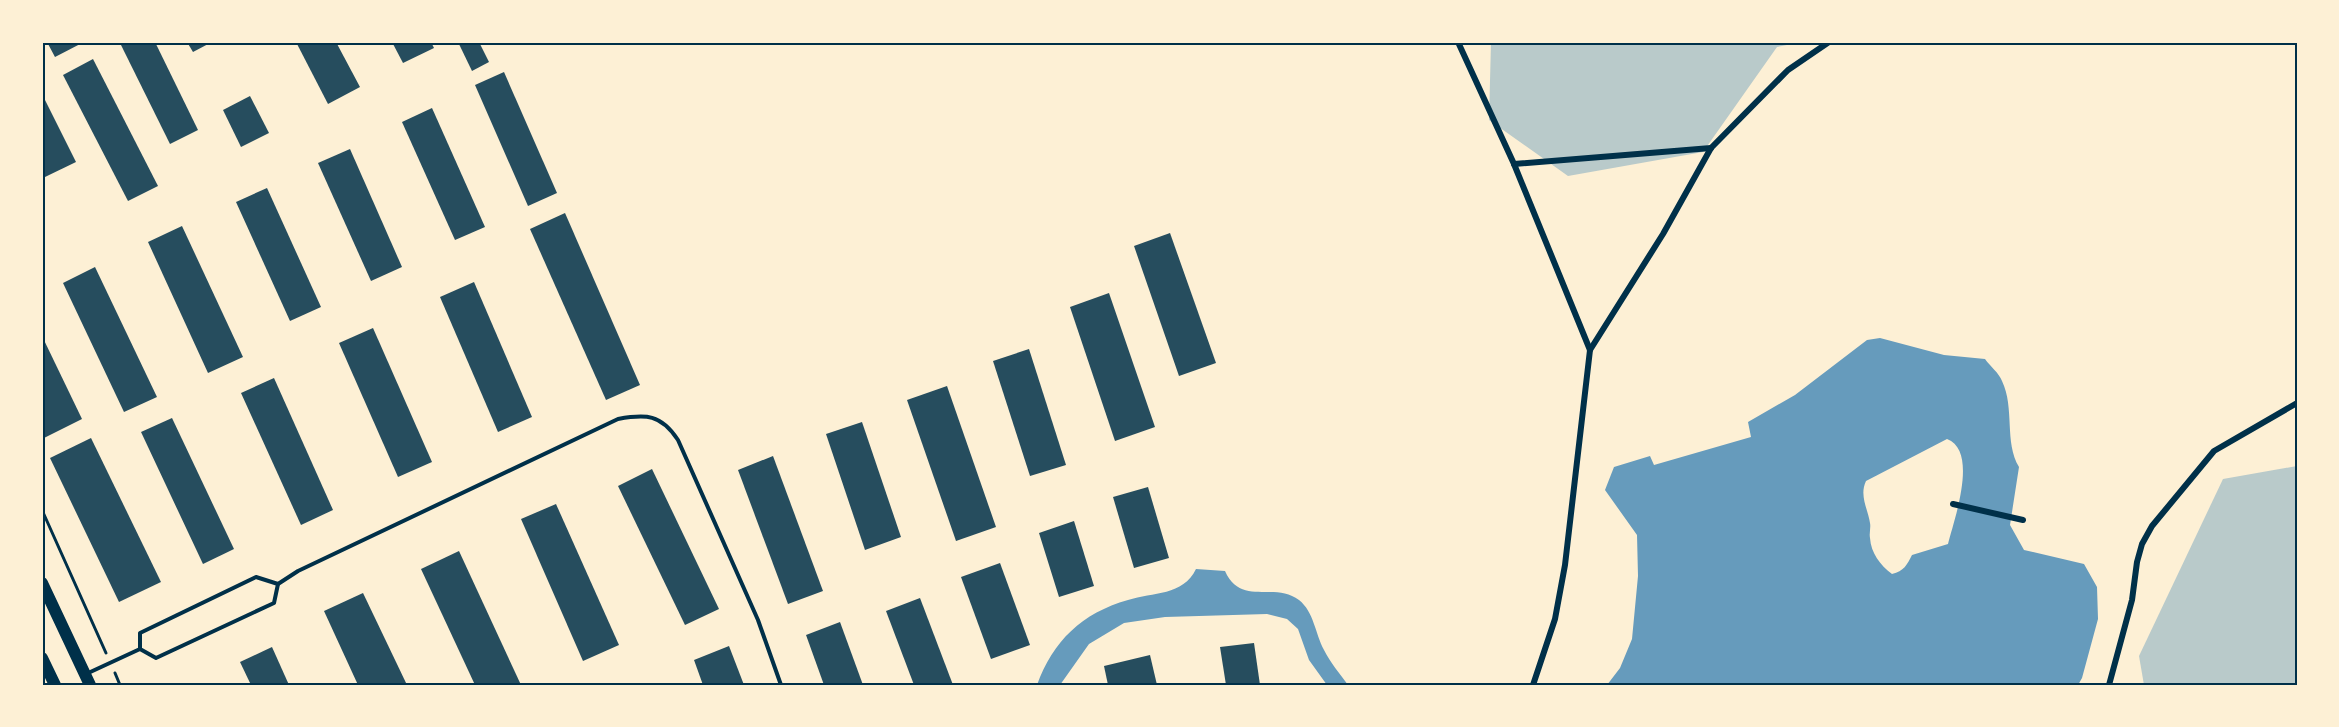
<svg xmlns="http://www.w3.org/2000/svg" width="2339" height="727" font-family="'Fira Sans Condensed',sans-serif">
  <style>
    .green { fill: #b9caca }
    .water { fill: #669bbc; fill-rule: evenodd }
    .building { fill: #264d5e }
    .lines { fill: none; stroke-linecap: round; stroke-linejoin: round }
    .path { stroke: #003049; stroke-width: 3 }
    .service { stroke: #003049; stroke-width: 4 }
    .minor { stroke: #003049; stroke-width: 6 }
    .primary { stroke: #003049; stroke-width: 12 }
    .neatline { fill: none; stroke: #003049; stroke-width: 2 }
  </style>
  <rect width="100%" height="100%" fill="#fdf0d5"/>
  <g class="green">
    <path d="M 1491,42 L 1802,42 L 1777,47 L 1703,152 L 1568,176 L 1489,120 Z"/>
    <path d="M 2297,466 L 2297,685 L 2144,685 L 2139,656 L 2223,479 Z"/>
  </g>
  <g class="water">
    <path d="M 1880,338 L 1944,355 L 1985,359 C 1990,366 1999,373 2002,381 C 2015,408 2004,442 2019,467 L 2010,525 L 2024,550 L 2084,564 L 2097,587 L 2098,619 L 2082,678 L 2078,685 L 1607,685 L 1620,668 L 1632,639 L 1638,576 L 1637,535 L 1605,490 L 1614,467 L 1650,456 L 1654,465 L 1751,437 L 1748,422 L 1795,395 L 1867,340 ZM 1947,439 C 1979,451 1954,520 1948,544 L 1912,555 C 1907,565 1904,571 1892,574 C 1880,565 1871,553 1870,538 C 1869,533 1871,528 1870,523 C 1868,509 1859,496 1866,481 Z"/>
    <path d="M 1196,569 L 1225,571 C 1241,607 1274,581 1299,600 C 1314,612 1315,633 1324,650 C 1330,662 1340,674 1348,685 L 1327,685 L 1309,660 L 1298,629 L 1287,619 L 1267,614 L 1165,617 L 1124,623 L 1089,644 L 1060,685 L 1037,685 C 1053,641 1082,613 1128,600 C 1153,592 1183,596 1196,569 Z"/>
  </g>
  <g class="building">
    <path d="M 47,42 L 84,42 L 55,57 Z"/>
    <path d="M 122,42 L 155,42 L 198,130 L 170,144 L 120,43 Z"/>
    <path d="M 187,42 L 212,42 L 193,52 Z"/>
    <path d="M 296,42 L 336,42 L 360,87 L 328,104 Z"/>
    <path d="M 392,42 L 431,42 L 434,48 L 403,63 Z"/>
    <path d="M 458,42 L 479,42 L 489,62 L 472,71 Z"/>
    <path d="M 93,59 L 158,186 L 128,201 L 63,75 Z"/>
    <path d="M 504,72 L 557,193 L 528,206 L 475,85 Z"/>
    <path d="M 42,94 L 76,162 L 45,177 L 42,171 Z"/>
    <path d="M 250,96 L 269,133 L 241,147 L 223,110 Z"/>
    <path d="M 432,108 L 485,227 L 455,240 L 402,122 Z"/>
    <path d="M 350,149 L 402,267 L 371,281 L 318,163 Z"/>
    <path d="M 267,188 L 321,307 L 290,321 L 236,202 Z"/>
    <path d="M 565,213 L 640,385 L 606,400 L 530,229 Z"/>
    <path d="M 182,226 L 243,357 L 208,373 L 148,242 Z"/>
    <path d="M 1170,233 L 1216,363 L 1179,376 L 1134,246 Z"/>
    <path d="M 95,267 L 157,397 L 124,412 L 63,283 Z"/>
    <path d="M 474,282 L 532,417 L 498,432 L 440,297 Z"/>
    <path d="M 1109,293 L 1155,427 L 1115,441 L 1070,307 Z"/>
    <path d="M 373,328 L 432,462 L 398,477 L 339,343 Z"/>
    <path d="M 42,336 L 82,419 L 42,439 Z"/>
    <path d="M 1029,349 L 1066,465 L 1030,476 L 993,361 Z"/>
    <path d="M 274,378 L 333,510 L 301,525 L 241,393 Z"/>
    <path d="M 947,386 L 996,527 L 956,541 L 907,400 Z"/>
    <path d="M 172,418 L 234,549 L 203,564 L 141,432 Z"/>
    <path d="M 862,422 L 901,537 L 865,550 L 826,434 Z"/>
    <path d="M 91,438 L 161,582 L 119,602 L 50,458 Z"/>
    <path d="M 773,456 L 823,591 L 788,604 L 738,470 Z"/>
    <path d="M 652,469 L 719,609 L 685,625 L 618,486 Z"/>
    <path d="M 1148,487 L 1169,558 L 1134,568 L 1113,497 Z"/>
    <path d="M 556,504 L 619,645 L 583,661 L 521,519 Z"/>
    <path d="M 1074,521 L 1094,586 L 1059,597 L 1039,533 Z"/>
    <path d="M 459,551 L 521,685 L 475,685 L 421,569 Z"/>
    <path d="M 1000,563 L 1030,645 L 991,659 L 961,577 Z"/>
    <path d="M 363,593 L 407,685 L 358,685 L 324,611 Z"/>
    <path d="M 920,598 L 953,685 L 914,685 L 886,611 Z"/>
    <path d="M 840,622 L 863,685 L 824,685 L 806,635 Z"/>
    <path d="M 1254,643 L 1260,685 L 1226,685 L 1220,647 Z"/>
    <path d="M 729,646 L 744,685 L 703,685 L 694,660 Z"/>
    <path d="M 272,647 L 289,685 L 251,685 L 240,662 Z"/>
    <path d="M 1150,655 L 1157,685 L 1108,685 L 1104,666 Z"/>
  </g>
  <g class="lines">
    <g class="path">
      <path d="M 42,510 L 106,653"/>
      <path d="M 115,673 L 120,685"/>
    </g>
    <g class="service">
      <path d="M 256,577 L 278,584 L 274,603 L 156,658 L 140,649 L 140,633 Z"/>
      <path d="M 278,584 L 298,571 L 618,419 C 646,414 661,414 678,440 L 758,620 L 781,685"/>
      <path d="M 86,674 L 140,649"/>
    </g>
    <g class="minor">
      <path d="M 1458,42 L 1514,164 L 1590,350 L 1565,565 L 1555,619 L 1533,685"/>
      <path d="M 1514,164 L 1711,148"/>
      <path d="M 1590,350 L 1663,234 L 1711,148 L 1788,70 L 1829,42"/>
      <path d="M 1953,504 L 2023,520"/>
      <path d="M 2109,685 L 2132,600 L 2137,562 L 2142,544 L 2152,526 L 2214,451 L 2297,403"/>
    </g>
    <g class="primary">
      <path d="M 42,583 L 90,685"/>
      <path d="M 42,658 L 55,685"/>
    </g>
  </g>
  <rect width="2339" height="727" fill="none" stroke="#fdf0d5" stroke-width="87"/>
  <rect x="44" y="44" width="2252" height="640" class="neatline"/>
</svg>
